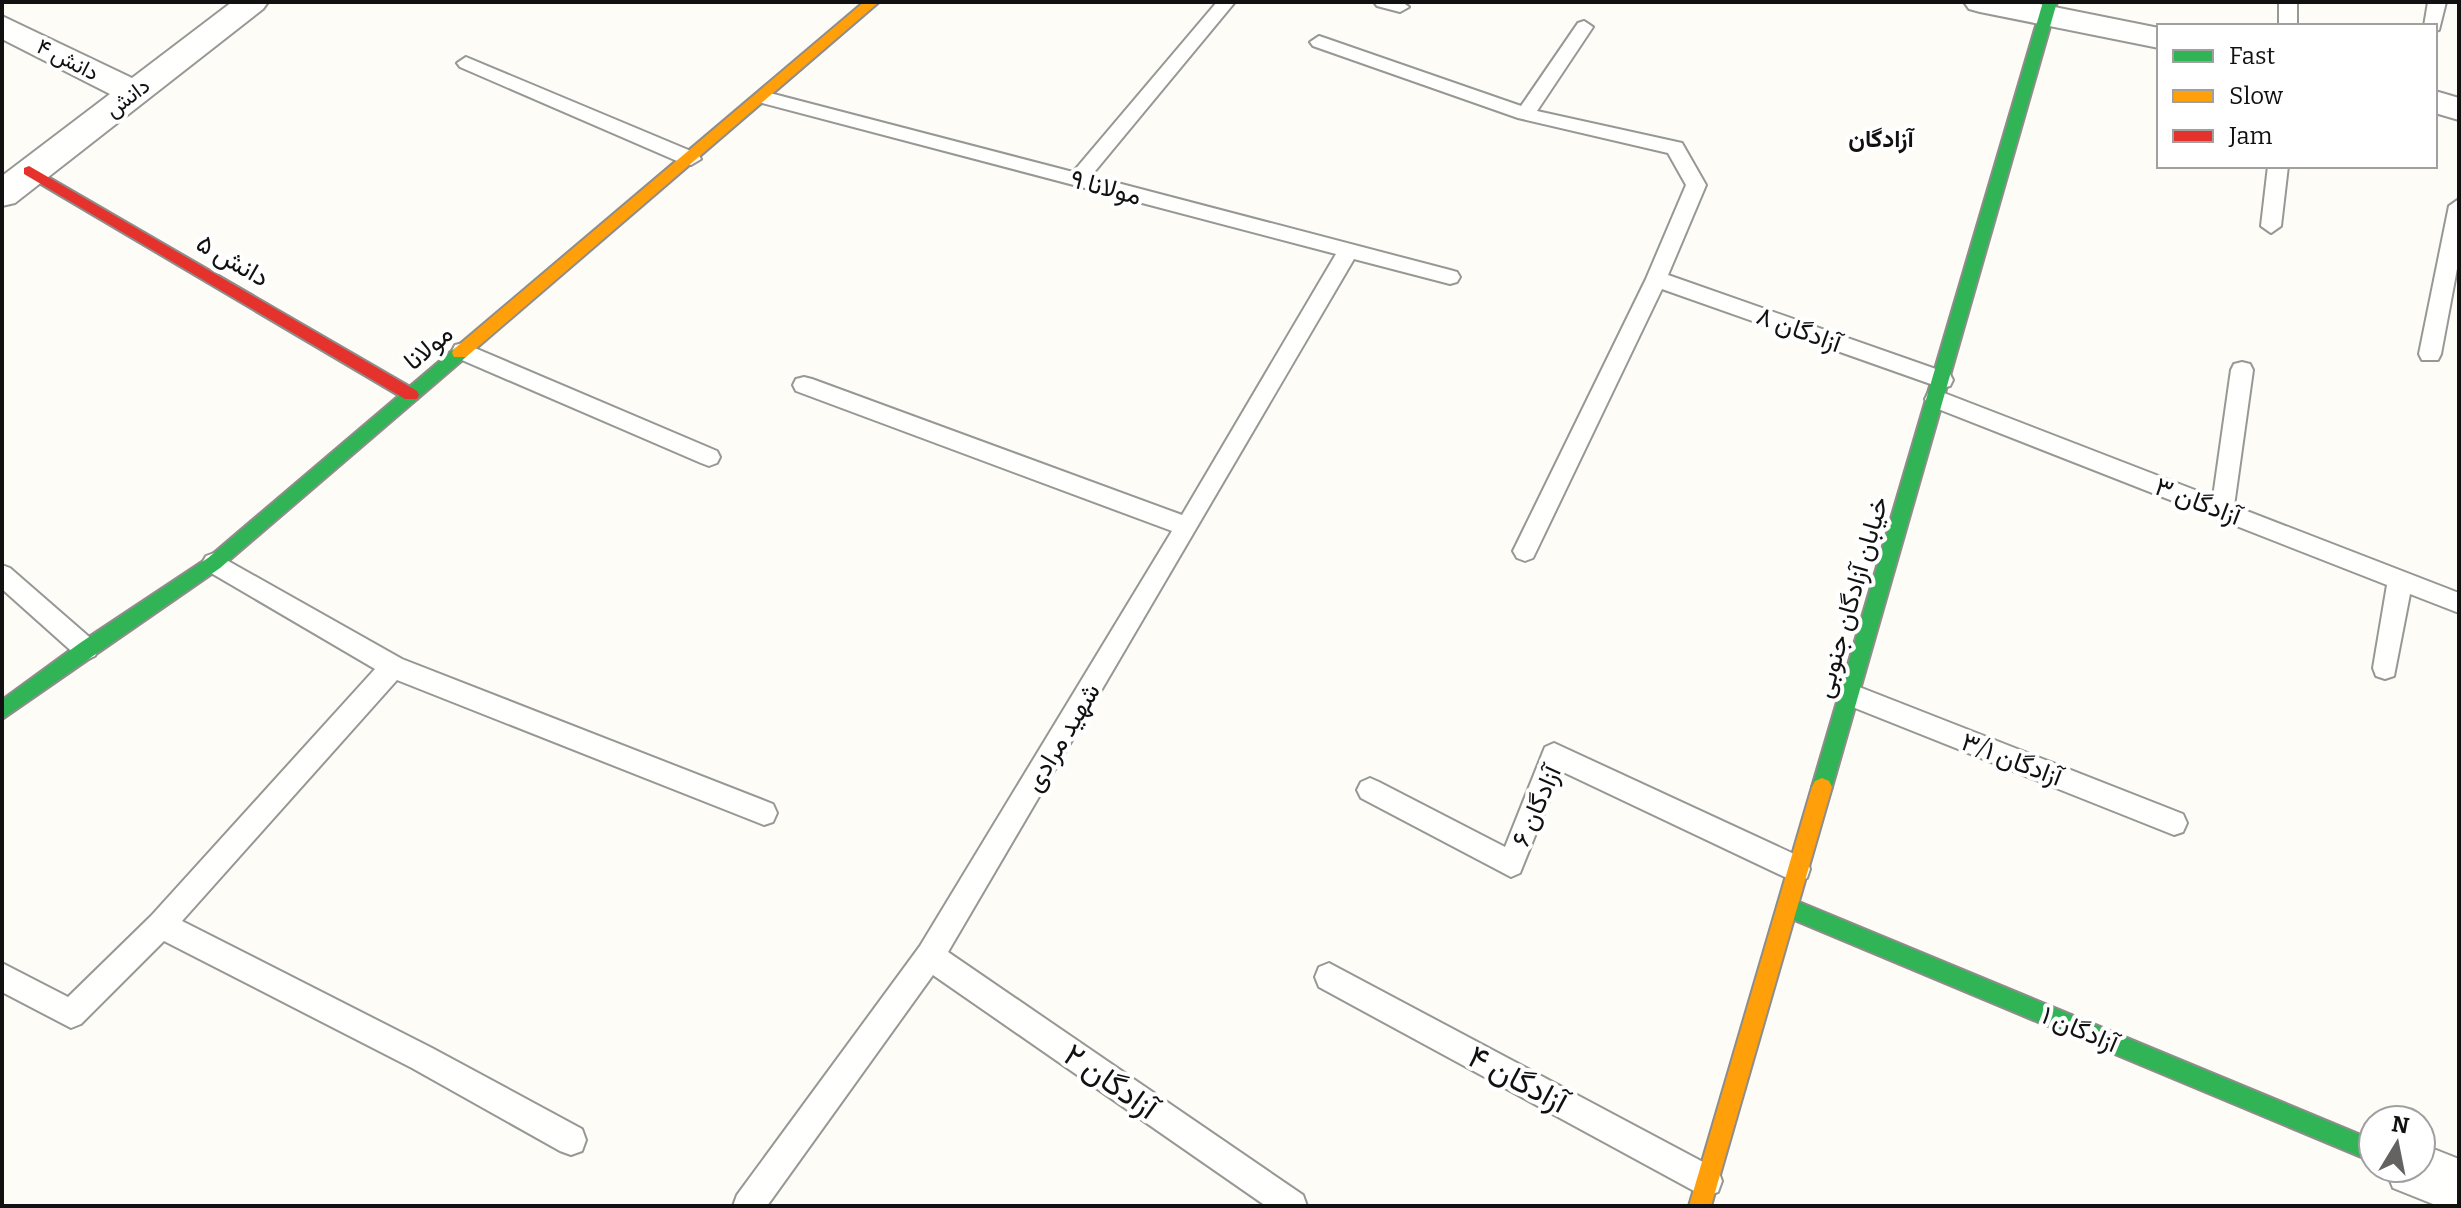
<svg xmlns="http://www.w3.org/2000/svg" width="2461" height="1208" font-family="Bitter,Vazirmatn,serif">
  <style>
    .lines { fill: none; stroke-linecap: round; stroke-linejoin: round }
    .lane-casing { stroke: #979795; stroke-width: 4 }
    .street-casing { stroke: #979795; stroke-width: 4 }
    .fast-casing { stroke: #8e8d8b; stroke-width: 4 }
    .slow-casing { stroke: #8e8d8b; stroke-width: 4 }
    .jam-casing { stroke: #8e8d8b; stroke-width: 4 }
    .lane { fill: #fffffe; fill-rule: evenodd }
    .street { fill: #fffffe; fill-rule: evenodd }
    .fast { fill: #30b455; fill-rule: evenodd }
    .slow { fill: #ff9f0a; fill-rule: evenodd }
    .jam { fill: #e5322d; fill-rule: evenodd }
    .labels { text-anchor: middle; stroke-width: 8; stroke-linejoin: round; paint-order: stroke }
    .far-street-label { font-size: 22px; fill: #111; stroke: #fff }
    .far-neighbourhood-label { font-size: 24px; font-weight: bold; fill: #111; stroke: #fff }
    .street-label { font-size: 26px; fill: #111; stroke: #fff }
    .near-street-label { font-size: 32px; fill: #111; stroke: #fff }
  </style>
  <rect width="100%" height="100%" fill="#fdfcf7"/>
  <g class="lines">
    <defs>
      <g id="lane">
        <path d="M 1217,2 L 1235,2 L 1091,176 L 1450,270 L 1457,272 L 1460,277 L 1457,282 L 1450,284 L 1354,259 L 948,952 L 1303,1195 L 1307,1206 L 1266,1206 L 933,975 L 767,1206 L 733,1206 L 737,1195 L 920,946 L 1172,531 L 796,391 L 793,385 L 796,379 L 804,377 L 812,379 L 1182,515 L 1336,254 L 762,103 L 753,97 L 762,91 L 1073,172 Z"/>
        <path d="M 1374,2 L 1402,2 L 1409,7 L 1400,12 L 1377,6 Z"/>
        <rect x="2279" y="2" width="18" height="24"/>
        <path d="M 2428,2 L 2446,2 L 2439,30 L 2435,31 L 2435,26 L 2424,26 Z"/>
        <path d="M 1584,21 L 1593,27 L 1537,111 L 1682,143 L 1706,185 L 1668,275 L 1950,374 L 1953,380 L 1950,386 L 1942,388 L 1662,289 L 1533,558 L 1525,561 L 1517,558 L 1513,551 L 1646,279 L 1686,185 L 1668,153 L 1518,118 L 1313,46 L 1310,42 L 1319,36 L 1325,38 L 1521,106 L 1578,23 Z"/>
        <path d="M 466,57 L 698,154 L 701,159 L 691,165 L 684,164 L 460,67 L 457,63 Z"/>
        <path d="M 2268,166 L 2288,166 L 2281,226 L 2271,233 L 2261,226 Z"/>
        <path d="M 2459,199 L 2459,258 L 2441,354 L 2438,360 L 2422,360 L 2419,354 L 2449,206 Z"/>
        <path d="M 463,343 L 717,451 L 720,457 L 717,463 L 709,466 L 701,463 L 455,357 L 452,351 L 455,345 Z"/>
        <path d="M 2242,362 L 2250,364 L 2253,370 L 2234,506 L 2459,593 L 2459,613 L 2410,594 L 2394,676 L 2385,679 L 2376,676 L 2373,668 L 2387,585 L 1928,405 L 1925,399 L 1928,393 L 1936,391 L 1944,393 L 2213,497 L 2231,370 L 2234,364 Z"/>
        <path d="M 214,553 L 402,659 L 773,804 L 777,813 L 773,822 L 764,825 L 397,680 L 182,921 L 432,1048 L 582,1129 L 586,1140 L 582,1151 L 571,1155 L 560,1151 L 412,1068 L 164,941 L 81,1024 L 71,1028 L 2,992 L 2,963 L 68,997 L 151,916 L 375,669 L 206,570 L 202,563 L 206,556 Z"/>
        <path d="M 2,565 L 10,568 L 95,642 L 98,649 L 95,656 L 86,660 L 77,656 L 2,589 Z"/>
        <path d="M 1849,683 L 2183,814 L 2187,823 L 2183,832 L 2174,835 L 1840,702 L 1837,694 L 1840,686 Z"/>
        <path d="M 1554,743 L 1807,860 L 1810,869 L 1807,878 L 1797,882 L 1787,878 L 1561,771 L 1520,873 L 1511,877 L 1361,798 L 1357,790 L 1361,782 L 1370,778 L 1379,782 L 1505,847 L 1545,747 Z"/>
        <path d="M 1329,963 L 1718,1170 L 1722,1181 L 1718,1192 L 1707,1196 L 1696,1192 L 1319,987 L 1315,977 L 1319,967 Z"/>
      </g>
      <g id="street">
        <path d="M 232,2 L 268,2 L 263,9 L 15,203 L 2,206 L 2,176 L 110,94 L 2,39 L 2,16 L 132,78 Z"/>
        <path d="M 1964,2 L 2029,2 L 2159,28 L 2159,48 L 1980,12 L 1969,9 Z"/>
        <path d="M 2435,91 L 2459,98 L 2459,120 L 2435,113 Z"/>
        <path d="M 2421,1144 L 2459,1159 L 2459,1206 L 2438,1206 L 2393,1188 L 2385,1168 L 2421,1168 Z"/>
      </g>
      <g id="fast">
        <path d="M 2043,2 L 2057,2 L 1832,787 L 1829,793 L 1822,796 L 1815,793 L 1812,787 Z"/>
        <path d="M 460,347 L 466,349 L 468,353 L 466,357 L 220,568 L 2,719 L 2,700 L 80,643 L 208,558 L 454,349 Z"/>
        <path d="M 1787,897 L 2373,1140 L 2373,1162 L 1780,914 L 1777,907 L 1780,900 Z"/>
      </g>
      <g id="slow">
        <path d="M 864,2 L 879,2 L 466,357 L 454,357 L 452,353 L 454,349 Z"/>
        <path d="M 1822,778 L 1829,781 L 1832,787 L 1711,1206 L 1689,1206 L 1812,787 L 1815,781 Z"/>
      </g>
      <path id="jam" d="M 29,166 L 417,391 L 419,395 L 417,399 L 405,399 L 24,174 L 24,168 Z"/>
    </defs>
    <use href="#lane" class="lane-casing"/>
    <use href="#street" class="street-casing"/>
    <use href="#fast" class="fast-casing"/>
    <use href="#slow" class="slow-casing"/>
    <use href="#jam" class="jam-casing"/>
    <use href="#lane" class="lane"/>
    <use href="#street" class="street"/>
    <use href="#fast" class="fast"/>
    <use href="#slow" class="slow"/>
    <use href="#jam" class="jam"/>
  </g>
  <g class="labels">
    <g class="far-street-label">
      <text transform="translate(68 59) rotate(27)" y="8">دانش ۴</text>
      <text transform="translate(127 97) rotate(-37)" y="8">دانش</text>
    </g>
    <g class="far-neighbourhood-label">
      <text x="1881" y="147">آزادگان</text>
    </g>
    <g class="street-label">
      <text transform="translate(1106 187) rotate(15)" y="9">مولانا ۹</text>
      <text transform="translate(233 260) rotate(30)" y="9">دانش ۵</text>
      <text transform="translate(1799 329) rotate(20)" y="9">آزادگان ۸</text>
      <text transform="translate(428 347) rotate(-40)" y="9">مولانا</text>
      <text transform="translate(2198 501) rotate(21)" y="9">آزادگان ۳</text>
      <text transform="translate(1851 597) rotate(-74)" y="9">خیابان آزادگان جنوبی</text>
      <text transform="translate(1062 737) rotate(-59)" y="9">شهید مرادی</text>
      <text transform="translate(2012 759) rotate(21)" y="9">آزادگان ۳/۱</text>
      <text transform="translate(1536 806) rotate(-66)" y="9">آزادگان ۶</text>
      <text transform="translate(2080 1029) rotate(23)" y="9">آزادگان ۱</text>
    </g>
    <g class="near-street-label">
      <text transform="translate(1518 1079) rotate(28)" y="11">آزادگان ۴</text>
      <text transform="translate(1111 1081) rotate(35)" y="11">آزادگان ۲</text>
    </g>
  </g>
  <rect width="2461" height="1208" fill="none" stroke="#111111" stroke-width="8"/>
  <rect x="2157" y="24" width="280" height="144" fill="#ffffff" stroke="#a0a0a0" stroke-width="2"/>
  <rect x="2173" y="50" width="40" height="12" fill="#30b455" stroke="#a0a0a0" stroke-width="2"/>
  <text x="2229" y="64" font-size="24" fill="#111111">Fast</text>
  <rect x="2173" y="90" width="40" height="12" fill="#ff9f0a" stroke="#a0a0a0" stroke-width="2"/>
  <text x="2229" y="104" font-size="24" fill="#111111">Slow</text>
  <rect x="2173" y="130" width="40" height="12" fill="#e5322d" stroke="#a0a0a0" stroke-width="2"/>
  <text x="2229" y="144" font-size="24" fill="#111111">Jam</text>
  <g transform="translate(2397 1144) rotate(10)"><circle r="38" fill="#ffffff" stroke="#a0a0a0" stroke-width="2"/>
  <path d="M0-6L14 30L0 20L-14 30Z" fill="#646362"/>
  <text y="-12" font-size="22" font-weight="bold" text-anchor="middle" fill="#111111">N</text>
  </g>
</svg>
